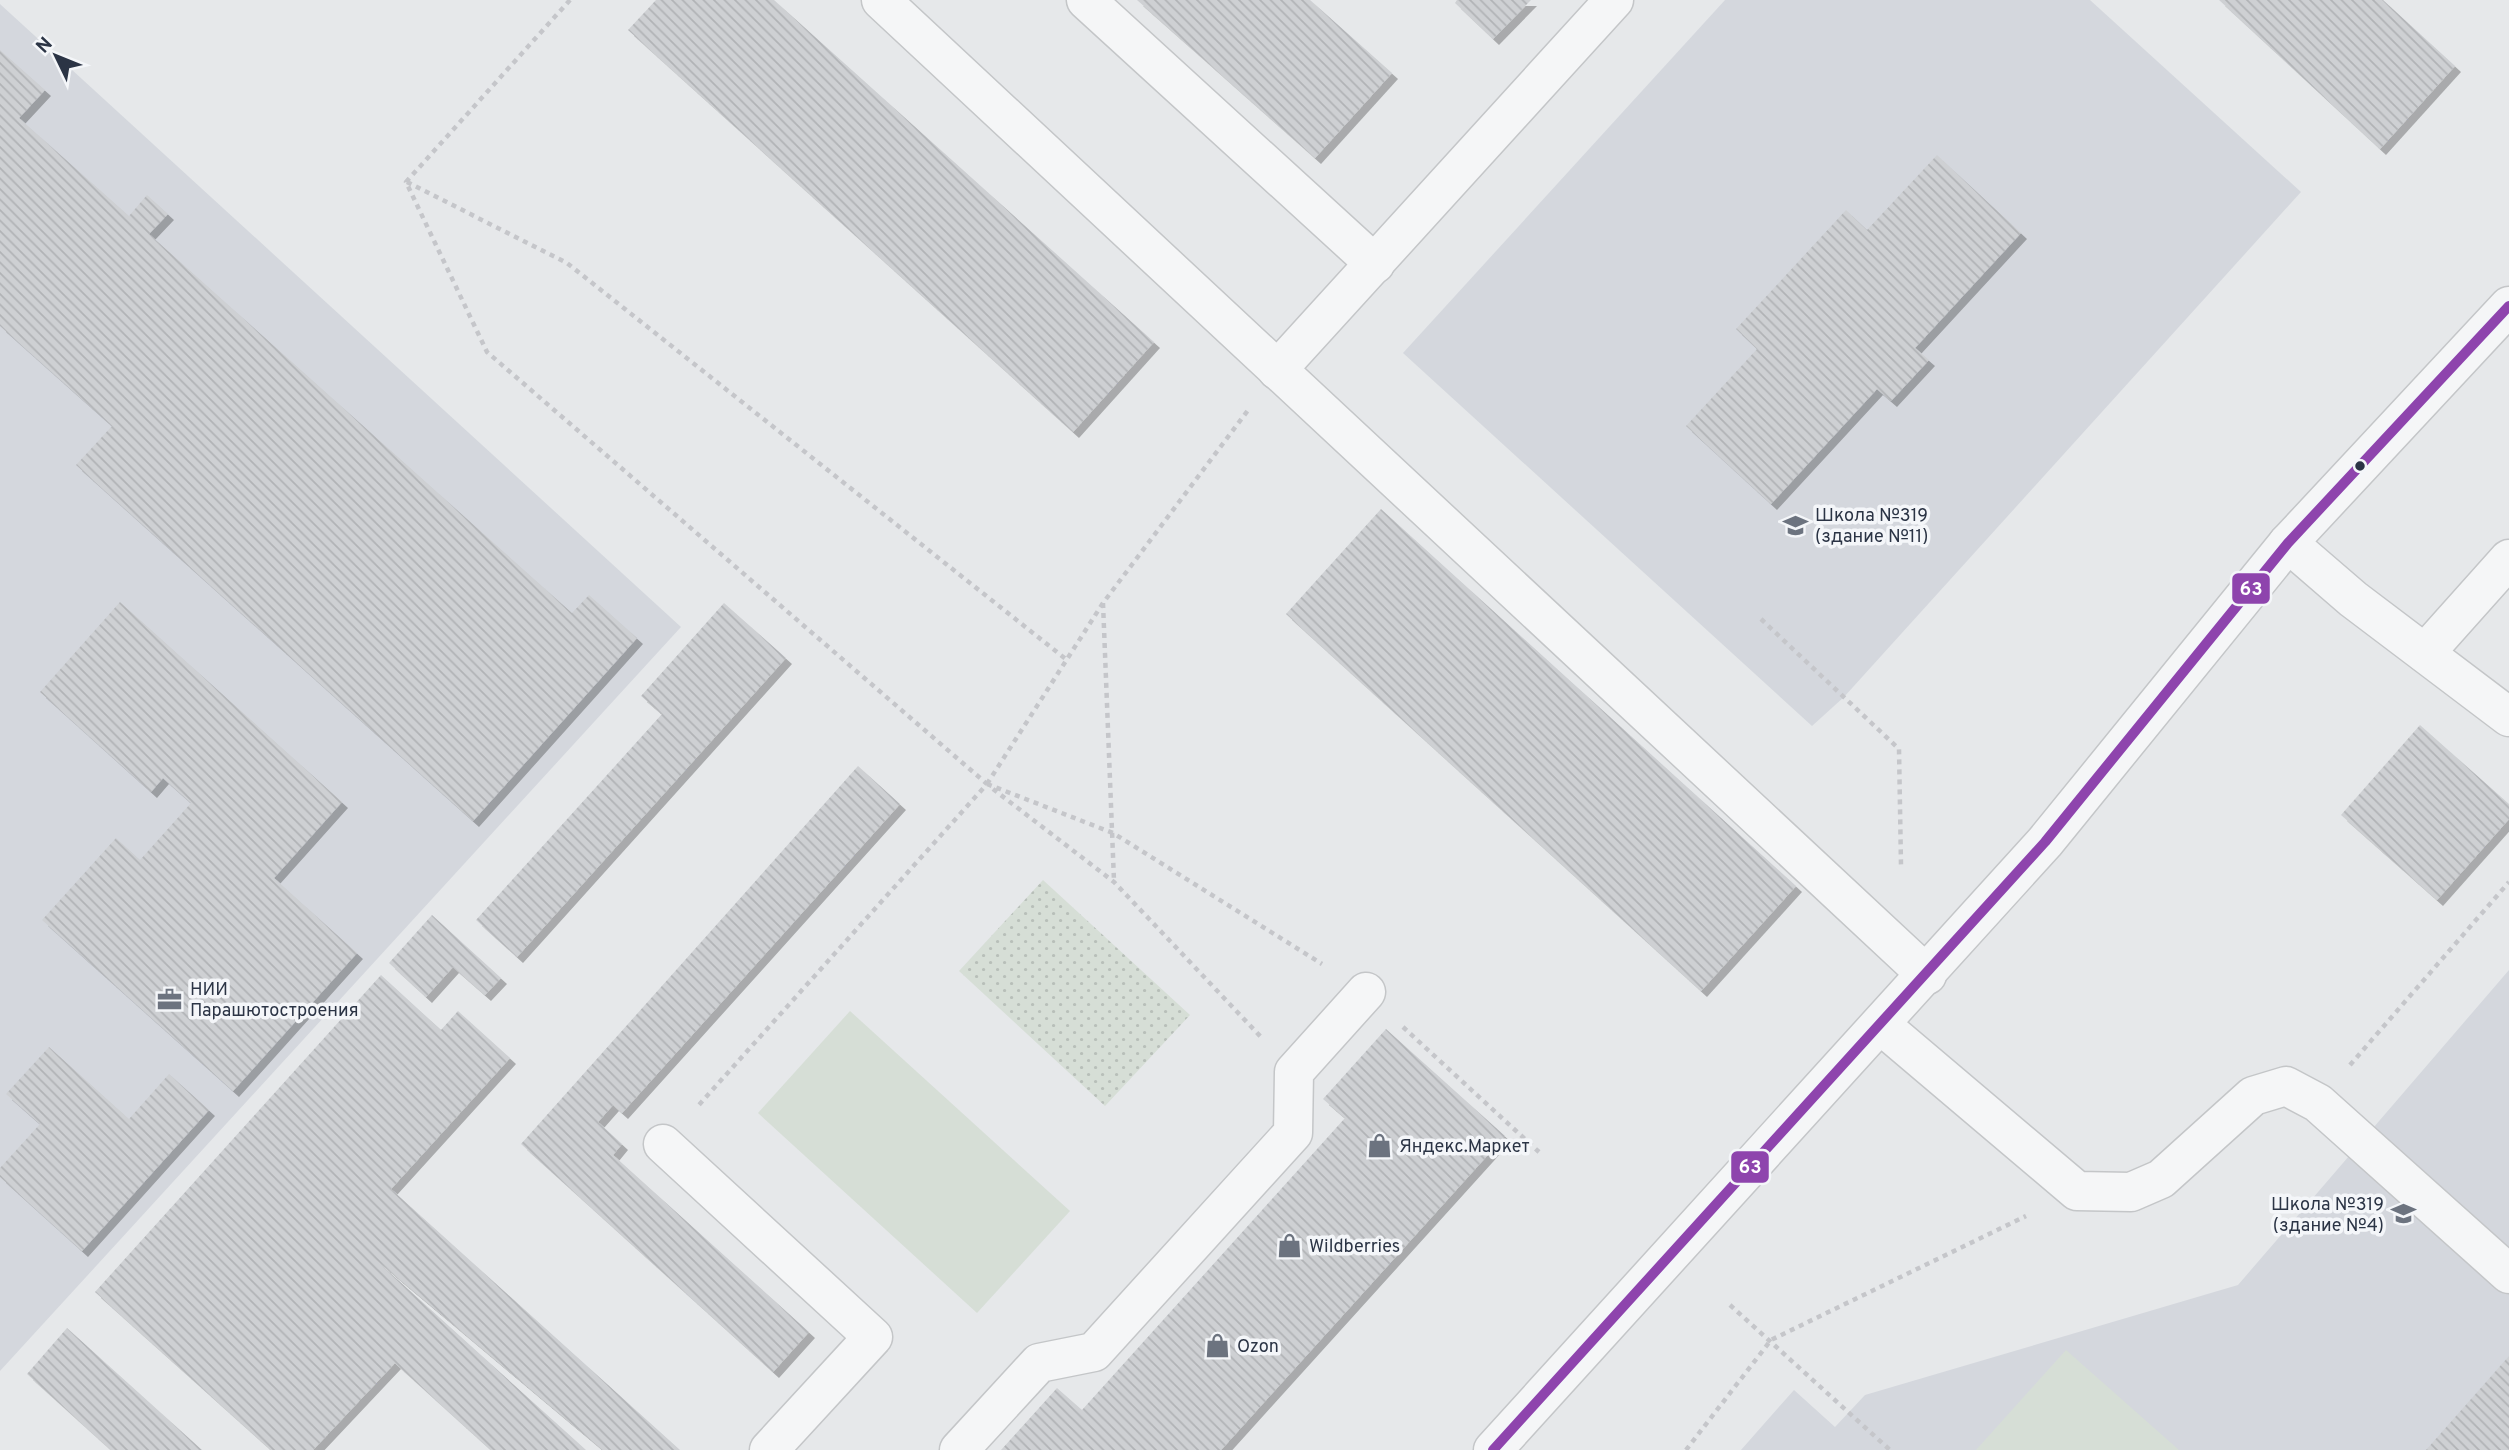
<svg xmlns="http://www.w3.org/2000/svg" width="2509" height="1450" font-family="Overpass,sans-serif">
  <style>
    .built { fill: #d4d7dd }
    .grass { fill: #d6ded6 }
    .park { fill: url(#park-dots) }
    .building { fill: url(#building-back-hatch); filter: url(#shadow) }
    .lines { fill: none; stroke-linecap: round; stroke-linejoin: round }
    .minor-casing { stroke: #c4c6c8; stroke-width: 41 }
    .path { stroke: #c5c6ca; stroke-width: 4.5; stroke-dasharray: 5 5; stroke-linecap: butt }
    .minor { stroke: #f5f6f7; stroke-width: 38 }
    .bus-1-casing { stroke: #f4f6f9; stroke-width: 16 }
    .bus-1 { stroke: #8e44ad; stroke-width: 10 }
    .bus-dot { fill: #2b3445; stroke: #f4f6f9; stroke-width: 2.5 }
    .labels { text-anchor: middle; stroke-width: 7; stroke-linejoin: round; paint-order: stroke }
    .poi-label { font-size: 18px; fill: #2b3445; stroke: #f4f6f9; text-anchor: start }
    .line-badge { stroke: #f4f6f9; stroke-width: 2.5 }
    .badge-label { font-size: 19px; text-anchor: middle; font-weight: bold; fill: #fff }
  </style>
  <defs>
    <pattern id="park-dots" width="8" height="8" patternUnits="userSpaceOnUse" patternTransform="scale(1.75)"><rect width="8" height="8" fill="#d6ded6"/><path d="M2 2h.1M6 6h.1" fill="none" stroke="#b8bfb9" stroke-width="1.8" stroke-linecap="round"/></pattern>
    <pattern id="building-back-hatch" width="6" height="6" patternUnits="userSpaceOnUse" patternTransform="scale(1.75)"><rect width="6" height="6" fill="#ced0d3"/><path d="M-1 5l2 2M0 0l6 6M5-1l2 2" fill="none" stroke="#b1b3b6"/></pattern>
    <filter id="shadow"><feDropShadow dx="6" dy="6" stdDeviation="0" flood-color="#0004"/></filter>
  </defs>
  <rect width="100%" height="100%" fill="#e6e8ea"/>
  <g class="built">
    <path d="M 1725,0 L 2090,0 L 2301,192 L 1844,697 L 1812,726 L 1403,353 Z"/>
    <path d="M 0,4 L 681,627 L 0,1371 Z"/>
    <path d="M 2509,970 L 2509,1450 L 1741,1450 L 1794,1390 L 1835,1427 L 1865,1395 L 2238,1285 Z"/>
  </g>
  <g class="grass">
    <path d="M 850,1011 L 1070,1211 L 977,1313 L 758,1113 Z"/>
    <path d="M 2066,1350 L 2179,1450 L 1976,1450 Z"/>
  </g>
  <path class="park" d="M 1043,880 L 1190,1015 L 1105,1106 L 959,971 Z"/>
  <g class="building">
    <path d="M 656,0 L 774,0 L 1154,342 L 1073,432 L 628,30 Z"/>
    <path d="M 1137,0 L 1310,0 L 1392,73 L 1315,158 Z"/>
    <path d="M 1457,0 L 1531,0 L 1493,39 L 1455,3 Z"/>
    <path d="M 2219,0 L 2383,0 L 2455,66 L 2380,149 Z"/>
    <path d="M 0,50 L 45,90 L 19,118 L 129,216 L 147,195 L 168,214 L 149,234 L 572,613 L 589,595 L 637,638 L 473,821 L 76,465 L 112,426 L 0,326 Z"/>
    <path d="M 1937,155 L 2021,233 L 1915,348 L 1929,360 L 1891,401 L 1877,389 L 1771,504 L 1686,426 L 1757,349 L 1736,329 L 1846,210 L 1867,230 Z"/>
    <path d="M 1381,509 L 1796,886 L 1701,991 L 1286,614 Z"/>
    <path d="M 120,602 L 342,802 L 274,878 L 357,953 L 233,1091 L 42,920 L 116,838 L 140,860 L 191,803 L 163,778 L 151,792 L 40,692 Z"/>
    <path d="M 724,603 L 786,658 L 517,957 L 476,920 L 662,714 L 641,696 Z"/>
    <path d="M 2420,725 L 2509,804 L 2509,819 L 2437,900 L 2341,815 Z"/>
    <path d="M 858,766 L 900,804 L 622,1113 L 613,1105 L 598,1122 L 622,1144 L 613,1155 L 809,1332 L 773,1372 L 521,1144 Z"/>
    <path d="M 432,915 L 501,978 L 485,995 L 453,967 L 426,997 L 389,963 Z"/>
    <path d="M 381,975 L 441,1030 L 458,1011 L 510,1058 L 391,1189 L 680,1450 L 603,1450 L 367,1252 L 586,1450 L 491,1450 L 395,1363 L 313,1450 L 271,1450 L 95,1292 Z"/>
    <path d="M 1386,1029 L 1505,1136 L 1221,1450 L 1001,1450 L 1057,1388 L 1082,1410 L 1345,1118 L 1323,1099 Z"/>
    <path d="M 49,1047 L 129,1119 L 169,1074 L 209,1110 L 82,1251 L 0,1177 L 0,1168 L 40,1124 L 6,1094 Z"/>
    <path d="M 67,1328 L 202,1450 L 111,1450 L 27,1374 Z"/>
    <path d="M 2509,1356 L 2509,1450 L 2426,1450 Z"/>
  </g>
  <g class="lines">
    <defs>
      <g id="minor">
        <path d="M 881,0 L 1927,975"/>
        <path d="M 1086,0 L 1375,264"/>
        <path d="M 1277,370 L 1614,0"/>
        <path d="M 2288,543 L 2353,599 L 2509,717"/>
        <path d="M 2425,653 L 2509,559"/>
        <path d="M 1881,1025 L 2077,1191 L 2131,1192 L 2161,1179 L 2253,1096 L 2286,1086 L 2318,1103 L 2509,1274"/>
        <path d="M 663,1144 L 873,1337 L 769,1450"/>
        <path d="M 959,1450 L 1039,1363 L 1094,1352 L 1293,1133 L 1294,1072 L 1366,992"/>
        <path d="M 1493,1450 L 2045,842 L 2288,543 L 2509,306"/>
      </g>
    </defs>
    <use href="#minor" class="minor-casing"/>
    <g class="path">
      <path d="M 570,0 L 406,182 L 487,352 L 987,784 L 697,1107"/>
      <path d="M 407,182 L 567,263 L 1067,660"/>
      <path d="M 1103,603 L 1114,881"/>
      <path d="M 1761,619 L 1899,749 L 1901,865"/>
      <path d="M 987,784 L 1113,833 L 1322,964"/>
      <path d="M 987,784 L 1103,603 L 1249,409"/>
      <path d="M 993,789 L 1114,882 L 1261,1037"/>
      <path d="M 1403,1027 L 1539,1152"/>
      <path d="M 2350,1065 L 2509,882"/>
      <path d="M 1730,1305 L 1890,1450"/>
      <path d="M 1686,1450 L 1771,1340 L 2026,1216"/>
    </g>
    <use href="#minor" class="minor"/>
    <defs>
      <path id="bus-1" d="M 1493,1450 L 2045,842 L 2288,543 L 2509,306"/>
    </defs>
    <use href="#bus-1" class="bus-1-casing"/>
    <use href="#bus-1" class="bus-1"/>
  </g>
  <defs>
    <symbol id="school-bare" viewBox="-9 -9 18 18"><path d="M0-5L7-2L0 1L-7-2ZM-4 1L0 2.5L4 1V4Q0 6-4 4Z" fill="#6c737f" stroke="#f4f6f9" stroke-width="2.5" paint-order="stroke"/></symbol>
    <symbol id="office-bare" viewBox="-9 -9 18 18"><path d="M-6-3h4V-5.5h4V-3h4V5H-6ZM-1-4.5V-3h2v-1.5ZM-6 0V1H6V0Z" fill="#6c737f" stroke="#f4f6f9" stroke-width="2.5" paint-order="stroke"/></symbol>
    <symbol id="shop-bare" viewBox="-9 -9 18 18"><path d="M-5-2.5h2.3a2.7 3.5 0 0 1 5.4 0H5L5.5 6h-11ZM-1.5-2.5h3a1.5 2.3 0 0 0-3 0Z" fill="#6c737f" stroke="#f4f6f9" stroke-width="2.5" paint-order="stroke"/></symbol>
  </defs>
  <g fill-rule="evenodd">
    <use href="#school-bare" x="1778" y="508" width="35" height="35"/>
    <use href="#office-bare" x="152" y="982" width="35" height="35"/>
    <use href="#shop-bare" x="1362" y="1128" width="35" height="35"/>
    <use href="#school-bare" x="2386" y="1196" width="35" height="35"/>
    <use href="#shop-bare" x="1272" y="1228" width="35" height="35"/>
    <use href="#shop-bare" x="1200" y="1328" width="35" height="35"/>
  </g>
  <circle class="bus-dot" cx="2360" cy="466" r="6"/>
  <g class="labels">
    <g class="poi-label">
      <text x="1815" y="521">Школа №319<tspan x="1815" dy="21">(здание №11)</tspan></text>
      <text x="190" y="995">НИИ<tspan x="190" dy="21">Парашютостроения</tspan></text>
      <text x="1399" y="1152">Яндекс.Маркет</text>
      <text x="2384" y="1210" text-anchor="end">Школа №319<tspan x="2384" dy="21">(здание №4)</tspan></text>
      <text x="1309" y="1252">Wildberries</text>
      <text x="1237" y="1352">Ozon</text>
    </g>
  </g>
  <g class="line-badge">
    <rect x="2231" y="572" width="40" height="33" rx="7" fill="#8e44ad"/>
    <rect x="1730" y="1150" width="40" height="34" rx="7" fill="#8e44ad"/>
  </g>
  <g class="badge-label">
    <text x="2251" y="595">63</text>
    <text x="1750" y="1173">63</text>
  </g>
  <g transform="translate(56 56) rotate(313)" stroke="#f4f6f9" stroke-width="5" paint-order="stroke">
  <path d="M0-5L12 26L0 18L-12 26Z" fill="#2b3445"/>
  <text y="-10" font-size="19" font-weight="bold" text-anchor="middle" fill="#2b3445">N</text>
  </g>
</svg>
